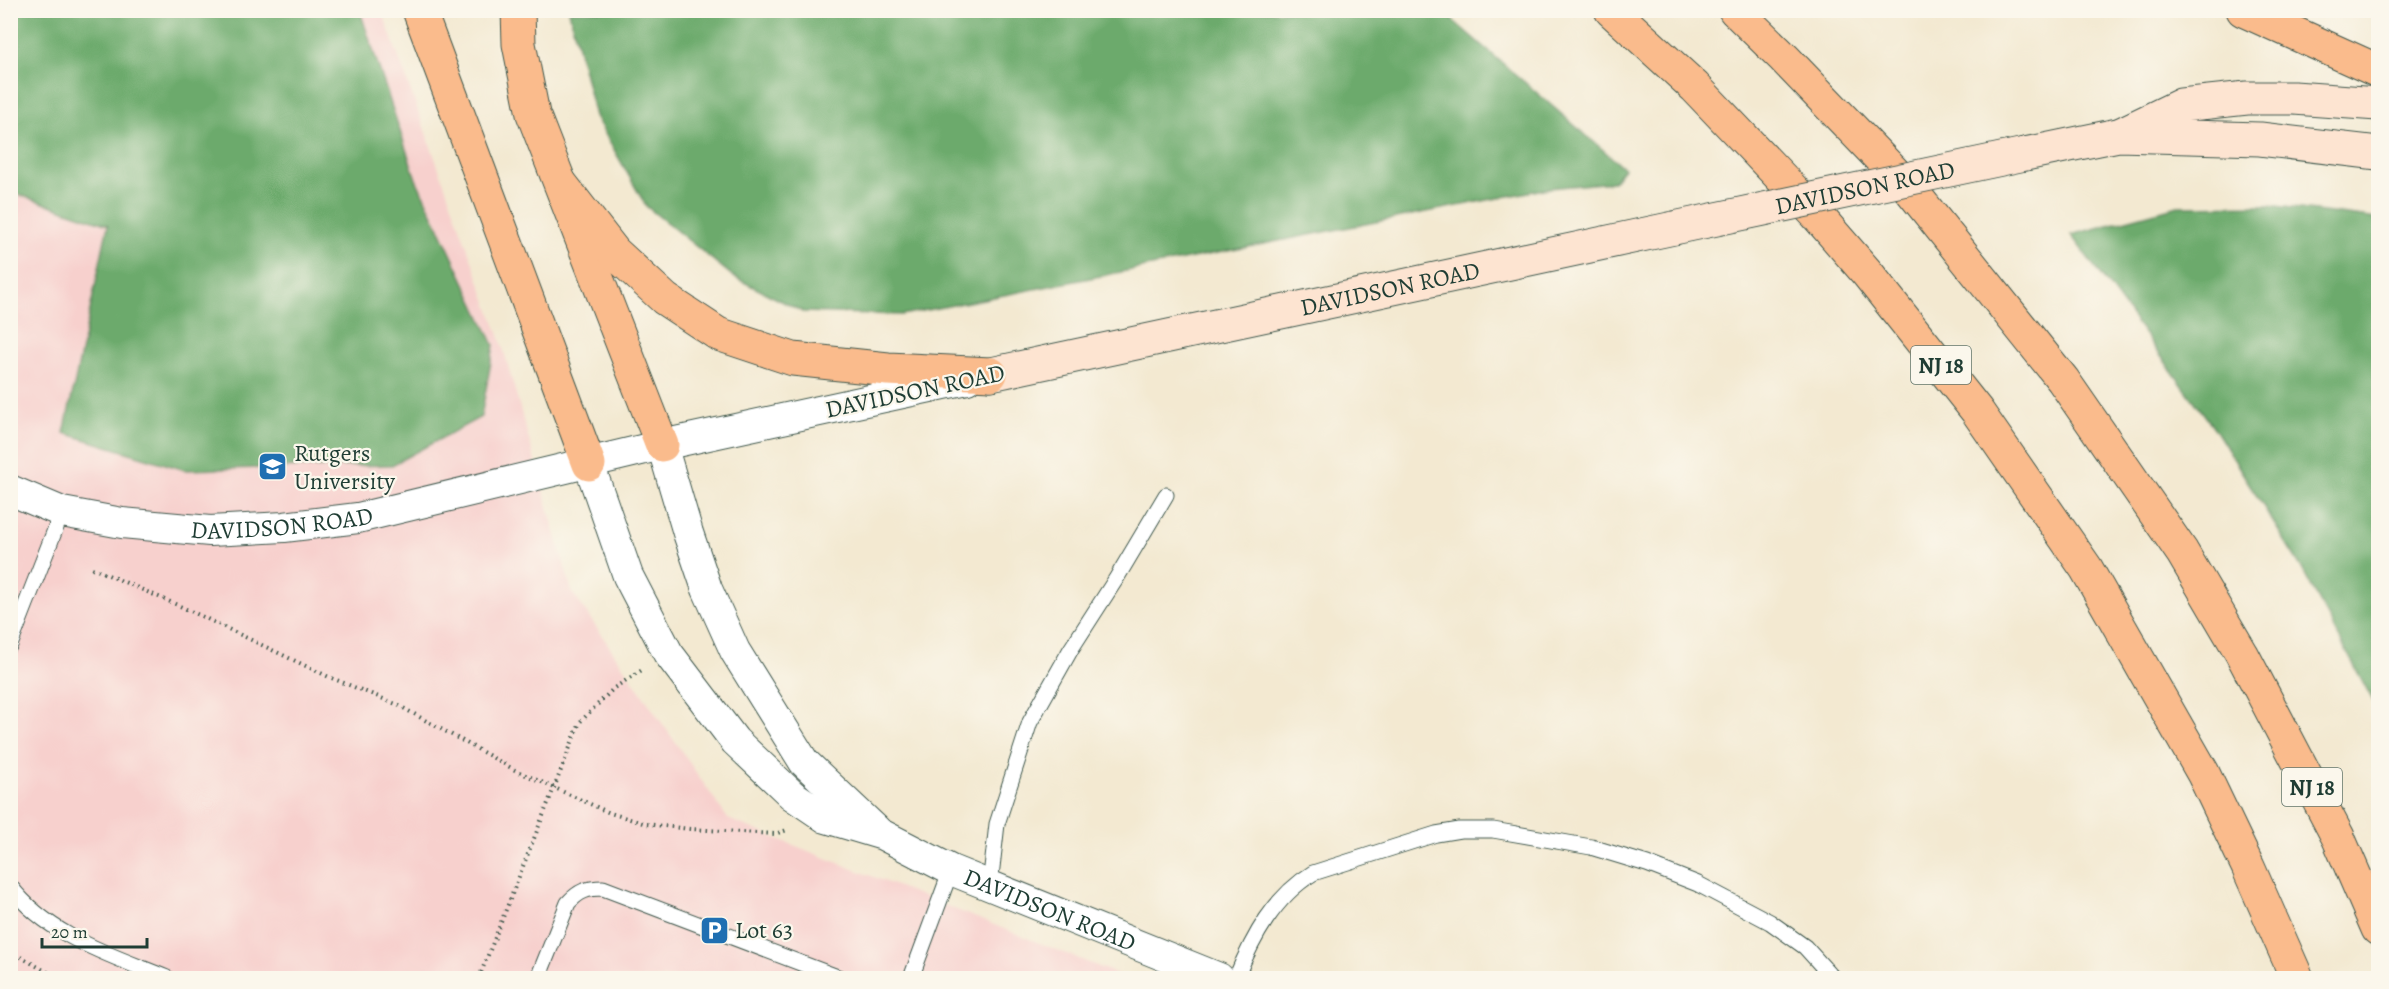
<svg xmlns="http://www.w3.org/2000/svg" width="2389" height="989" font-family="Alegreya,serif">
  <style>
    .built { fill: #f7d0cd }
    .forest { fill: #6caa6c; stroke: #467450; stroke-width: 1.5 }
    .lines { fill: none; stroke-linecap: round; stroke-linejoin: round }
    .lane-casing { stroke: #3f574c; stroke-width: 17 }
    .street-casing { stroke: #3f574c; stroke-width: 32 }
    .secondary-casing { stroke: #3f574c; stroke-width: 35 }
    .highway-casing { stroke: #3f574c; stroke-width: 35 }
    .path { stroke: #3f574c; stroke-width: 4; stroke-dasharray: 1.5 4.5; stroke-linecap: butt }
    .lane { stroke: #fff; stroke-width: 15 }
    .street { stroke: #fff; stroke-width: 30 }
    .secondary { stroke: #fde4d1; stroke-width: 33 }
    .highway { stroke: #fabb8c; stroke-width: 33 }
    .secondary-bridge-casing { stroke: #3f574c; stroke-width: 35; stroke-linecap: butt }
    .secondary-bridge { stroke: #fde4d1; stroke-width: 33 }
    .labels { text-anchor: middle; stroke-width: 4.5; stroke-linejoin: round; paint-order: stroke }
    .shield { fill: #fbf7ec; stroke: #61756b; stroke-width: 1.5 }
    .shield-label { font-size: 22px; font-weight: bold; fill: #1f3d34 }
    .street-label { font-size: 24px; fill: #1f3d34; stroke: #fbf7ec }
    .poi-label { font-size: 24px; fill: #1f3d34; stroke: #fbf7ec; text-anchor: start }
  </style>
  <rect width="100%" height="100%" fill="#fbf7ec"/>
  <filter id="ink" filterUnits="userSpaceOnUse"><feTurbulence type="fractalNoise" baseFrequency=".0167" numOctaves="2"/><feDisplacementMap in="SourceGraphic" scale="12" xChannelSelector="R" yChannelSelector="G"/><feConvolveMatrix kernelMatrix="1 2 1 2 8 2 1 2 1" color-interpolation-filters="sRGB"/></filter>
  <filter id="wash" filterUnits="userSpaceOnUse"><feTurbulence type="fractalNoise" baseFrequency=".008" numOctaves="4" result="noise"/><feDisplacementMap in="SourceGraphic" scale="24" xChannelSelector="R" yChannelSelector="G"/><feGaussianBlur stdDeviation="1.35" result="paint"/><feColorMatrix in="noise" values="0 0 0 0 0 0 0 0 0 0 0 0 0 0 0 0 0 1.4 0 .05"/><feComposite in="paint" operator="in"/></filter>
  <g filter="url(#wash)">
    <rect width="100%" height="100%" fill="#f3e9d1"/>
    <path class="built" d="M 10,11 L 382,11 L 501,341 L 572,592 L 728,819 L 1127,978 L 11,978 Z"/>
    <g class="forest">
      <path d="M 11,10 L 360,11 L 416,179 L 494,345 L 481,417 L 392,465 L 185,470 L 64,433 L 108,225 L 11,192 Z"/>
      <path d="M 569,11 L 1442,11 L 1624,168 L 1613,182 L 1549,188 L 902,315 L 803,312 L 734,277 L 646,206 L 595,116 Z"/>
      <path d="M 2269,205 L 2378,219 L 2378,710 L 2300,565 L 2215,429 L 2071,235 L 2178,206 Z"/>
    </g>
  </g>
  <g filter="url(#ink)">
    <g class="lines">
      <defs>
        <g id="lane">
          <path d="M 10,645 L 62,512"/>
          <path d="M 990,885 L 997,824 L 1030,722 L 1071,649 L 1116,579 L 1166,495"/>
          <path d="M 10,886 C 49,937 111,955 167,978"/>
          <path d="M 538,978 L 568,903 C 579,891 587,888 603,888 L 840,978"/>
          <path d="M 911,978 L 951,870"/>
          <path d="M 1236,978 C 1253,937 1274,897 1313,873 L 1436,834 L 1460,830 L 1493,830 L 1591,847 L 1647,864 L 1698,884 L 1770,922 L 1805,947 L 1833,978"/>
        </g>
        <g id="street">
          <path d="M 662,445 L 688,533 L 707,589 L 735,651 L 804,762 L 876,830"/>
          <path id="s1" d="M 589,464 L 628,576 L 668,653 L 735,741 L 792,795 L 826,818 L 883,835 L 951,870 L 1219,978"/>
          <path id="s2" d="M 10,490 L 62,512 L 122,523 L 210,531 L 284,527 L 358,518 L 662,445 L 967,379"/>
        </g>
        <g id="secondary">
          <path d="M 2123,133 L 2181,105 L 2247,98 L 2294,98 L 2378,104"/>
          <path d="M 2025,154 L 2118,135 L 2260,139 L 2378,153"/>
          <path id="s3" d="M 991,374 L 1674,228"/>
        </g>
        <g id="highway">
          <path d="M 419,10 L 589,464"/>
          <path d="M 518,10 L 519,44 L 533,114 L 662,445"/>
          <path d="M 1611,10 L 1695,87 L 1816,214 L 1868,274 L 1977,411 L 2086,568 L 2203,773 L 2248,867 L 2297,978"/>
          <path d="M 1735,10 L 1784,58 L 1910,189 L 2063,380 L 2182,552 L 2242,654 L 2338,837 L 2378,929"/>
          <path d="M 2243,10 L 2378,71"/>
          <path d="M 561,184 L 614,252 L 665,299 L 718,334 L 793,359 L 888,369 L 991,374"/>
        </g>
      </defs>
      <use href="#lane" class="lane-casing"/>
      <use href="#street" class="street-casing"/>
      <use href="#secondary" class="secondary-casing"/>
      <use href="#highway" class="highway-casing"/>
      <g class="path">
        <path d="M 2364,10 L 2378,17"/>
        <path d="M 92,568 L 182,607 L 329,677 L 396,704 L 515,770 L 610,813 L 646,824 L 690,829 L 775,834 L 787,830"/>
        <path d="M 10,951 L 58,978"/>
        <path d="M 479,978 L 580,722 L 614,688 L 642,670"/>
      </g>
      <use href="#lane" class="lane"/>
      <use href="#street" class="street"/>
      <use href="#secondary" class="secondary"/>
      <use href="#highway" class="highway"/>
      <defs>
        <g id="secondary-bridge">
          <path id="s4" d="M 1674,228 L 2025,154"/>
        </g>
      </defs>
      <use href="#secondary-bridge" class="secondary-bridge-casing"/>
      <use href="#secondary-bridge" class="secondary-bridge"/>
    </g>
  </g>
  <defs>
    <symbol id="university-square" viewBox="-11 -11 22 22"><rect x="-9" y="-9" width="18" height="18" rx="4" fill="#1f6fb2" stroke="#fbf7ec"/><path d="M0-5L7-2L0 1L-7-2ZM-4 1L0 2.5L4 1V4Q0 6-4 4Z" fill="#fff"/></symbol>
    <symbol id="parking-square" viewBox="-11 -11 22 22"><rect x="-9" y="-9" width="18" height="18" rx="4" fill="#1f6fb2" stroke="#fbf7ec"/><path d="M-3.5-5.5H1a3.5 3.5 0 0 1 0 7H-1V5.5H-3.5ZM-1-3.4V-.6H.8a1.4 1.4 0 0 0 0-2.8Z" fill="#fff"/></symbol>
  </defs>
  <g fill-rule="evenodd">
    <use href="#university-square" x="256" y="450" width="33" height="33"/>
    <use href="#parking-square" x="698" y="914" width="33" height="33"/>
  </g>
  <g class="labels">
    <g class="shield">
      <rect x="1911" y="346" width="60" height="38" rx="4.5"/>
      <rect x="2282" y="768" width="60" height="38" rx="4.5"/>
    </g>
    <g class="shield-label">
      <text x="1941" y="373">NJ 18</text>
      <text x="2312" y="795">NJ 18</text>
    </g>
    <g class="street-label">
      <text dy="8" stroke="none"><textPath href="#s4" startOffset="195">DAVIDSON ROAD</textPath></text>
      <text dy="8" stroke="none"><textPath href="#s3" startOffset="408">DAVIDSON ROAD</textPath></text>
      <text transform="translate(915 391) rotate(-12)" y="8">DAVIDSON ROAD</text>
      <text dy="8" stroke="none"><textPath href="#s2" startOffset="278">DAVIDSON ROAD</textPath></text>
      <text dy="8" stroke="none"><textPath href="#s1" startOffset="678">DAVIDSON ROAD</textPath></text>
    </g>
    <g class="poi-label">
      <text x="294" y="461">Rutgers<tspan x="294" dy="28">University</tspan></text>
      <text x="735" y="938">Lot 63</text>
    </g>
  </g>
  <rect width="2389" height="989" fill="none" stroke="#fbf7ec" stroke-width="36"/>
  <path d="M42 938v9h105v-9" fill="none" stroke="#1f3d34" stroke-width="3"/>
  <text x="51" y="938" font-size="18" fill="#1f3d34" stroke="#fbf7ec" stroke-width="4.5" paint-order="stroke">20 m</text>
</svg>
